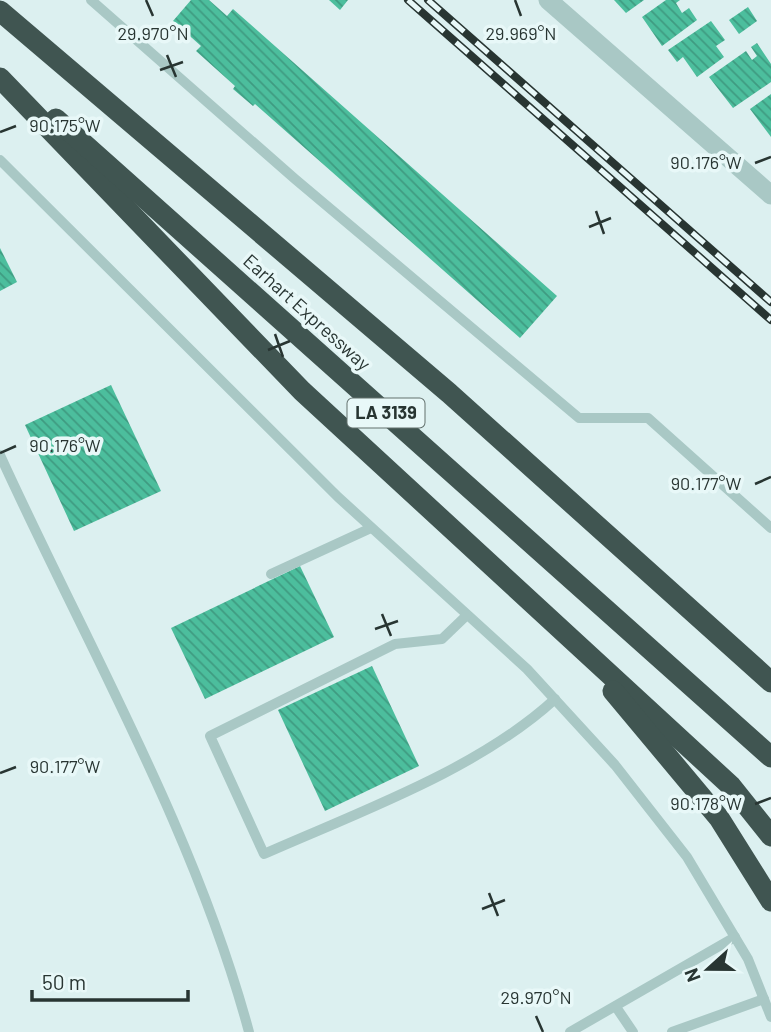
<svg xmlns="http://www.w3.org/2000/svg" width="771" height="1032" font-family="Barlow,sans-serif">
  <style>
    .building { fill: url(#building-back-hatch) }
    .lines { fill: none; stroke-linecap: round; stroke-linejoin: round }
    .service { stroke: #a9c8c5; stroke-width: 10 }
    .minor { stroke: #a9c8c5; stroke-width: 19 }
    .motorway { stroke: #405551; stroke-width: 21 }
    .rail-casing { stroke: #283532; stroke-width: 8 }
    .rail { stroke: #e8f8f8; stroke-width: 5; stroke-dasharray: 16; stroke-linecap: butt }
    .ticks { fill: none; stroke: #283532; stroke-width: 2.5 }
    .labels { text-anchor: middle; stroke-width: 7; stroke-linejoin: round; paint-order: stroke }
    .shield { fill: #e8f8f8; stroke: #62706d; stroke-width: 2 }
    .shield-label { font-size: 18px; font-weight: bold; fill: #283532 }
    .street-label { font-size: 19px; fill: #283532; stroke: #e8f8f8 }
    .ticks-label { font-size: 18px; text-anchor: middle; fill: #283532; stroke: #e8f8f8; stroke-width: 7; stroke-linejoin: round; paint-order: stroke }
  </style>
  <defs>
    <pattern id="building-back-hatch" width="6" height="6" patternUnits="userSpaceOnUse" patternTransform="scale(1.75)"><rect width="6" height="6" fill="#4cbe9d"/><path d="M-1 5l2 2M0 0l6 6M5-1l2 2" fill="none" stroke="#3f9b81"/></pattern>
  </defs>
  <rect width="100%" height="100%" fill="#dcf0f0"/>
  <g class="building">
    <path d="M 191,0 L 209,0 L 227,16 L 233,9 L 557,296 L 520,338 L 255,104 L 253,106 L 233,89 L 235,86 L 196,51 L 201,46 L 173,21 Z"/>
    <path d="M 329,0 L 348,0 L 340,10 Z"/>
    <path d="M 614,0 L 644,0 L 626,13 Z"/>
    <path d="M 666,0 L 680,0 L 676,3 L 682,13 L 689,8 L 697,20 L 662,46 L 642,17 Z"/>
    <path d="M 748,7 L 757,21 L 739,34 L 729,20 Z"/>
    <path d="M 711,21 L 725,40 L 716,46 L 724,57 L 697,77 L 683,57 L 677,62 L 668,50 Z"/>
    <path d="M 757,43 L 771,64 L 771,82 L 733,108 L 709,77 L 746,51 L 752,60 L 757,56 L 751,47 Z"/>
    <path d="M 771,94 L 771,137 L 750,109 Z"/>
    <path d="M 0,248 L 17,282 L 0,291 Z"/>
    <path d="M 111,385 L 161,491 L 74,531 L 25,425 Z"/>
    <path d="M 300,566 L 334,637 L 205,699 L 171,628 Z"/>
    <path d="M 372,666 L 419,766 L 325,811 L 278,710 Z"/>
  </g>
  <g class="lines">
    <g class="service">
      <path d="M 91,0 L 295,179 L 579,418 L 648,418 L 771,528"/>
      <path d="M 0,160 L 338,497 L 527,669 L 615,765 L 687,857 L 748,959 L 771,1017"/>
      <path d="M 0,455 C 86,644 195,831 249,1032"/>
      <path d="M 271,574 L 371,528"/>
      <path d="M 467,615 L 442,639 L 395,644 L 210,736 L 264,854 C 359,812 479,769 555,699"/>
      <path d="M 616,1007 L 633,1032"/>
      <path d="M 570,1032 L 735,937"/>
      <path d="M 672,1032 L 764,999"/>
    </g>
    <path class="minor" d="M 548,0 L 771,195"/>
    <g class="motorway">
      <path d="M 0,11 L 449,393 L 771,682"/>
      <path d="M 0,78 L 302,391 L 731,786 L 771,836"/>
      <path d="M 56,119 L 771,757"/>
      <path d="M 613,691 L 719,818 L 771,901"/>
    </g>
    <defs>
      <g id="rail">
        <path d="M 408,0 L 771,320"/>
        <path d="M 428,0 L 771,302"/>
      </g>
    </defs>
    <use href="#rail" class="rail-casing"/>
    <use href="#rail" class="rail"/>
  </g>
  <path class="ticks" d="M 146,0 L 153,16M 515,0 L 521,16M 167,55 L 176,77M 160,70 L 183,62M 0,132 L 16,126M 755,163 L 771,157M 596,211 L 604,234M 589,227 L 611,218M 275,334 L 283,357M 268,350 L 290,341M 0,453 L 16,446M 755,484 L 771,477M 382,614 L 391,636M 375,629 L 398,621M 0,773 L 16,767M 755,804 L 771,798M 489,893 L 498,916M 482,909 L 505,900M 536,1016 L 543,1032"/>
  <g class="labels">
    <rect class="shield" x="347.5" y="398.5" width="77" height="29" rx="5"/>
    <g class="shield-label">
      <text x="386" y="419">LA 3139</text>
    </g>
    <g class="street-label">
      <text transform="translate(307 312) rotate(42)" y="7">Earhart Expressway</text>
    </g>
  </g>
  <g class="ticks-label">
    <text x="153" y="40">29.970°N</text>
    <text x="521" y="40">29.969°N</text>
    <text x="65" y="132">90.175°W</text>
    <text x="706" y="169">90.176°W</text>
    <text x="65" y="452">90.176°W</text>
    <text x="706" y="490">90.177°W</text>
    <text x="65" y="773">90.177°W</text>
    <text x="706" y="810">90.178°W</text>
    <text x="536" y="1004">29.970°N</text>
  </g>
  <g transform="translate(708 969) rotate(249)" stroke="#e8f8f8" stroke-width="5" paint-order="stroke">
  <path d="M0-5L12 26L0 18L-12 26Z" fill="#283532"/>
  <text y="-10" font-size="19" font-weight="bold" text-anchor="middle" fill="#283532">N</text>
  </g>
  <path d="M32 990v10h156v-10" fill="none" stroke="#283532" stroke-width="3.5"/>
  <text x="42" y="990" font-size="21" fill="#283532" stroke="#e8f8f8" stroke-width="5" paint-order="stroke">50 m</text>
</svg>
